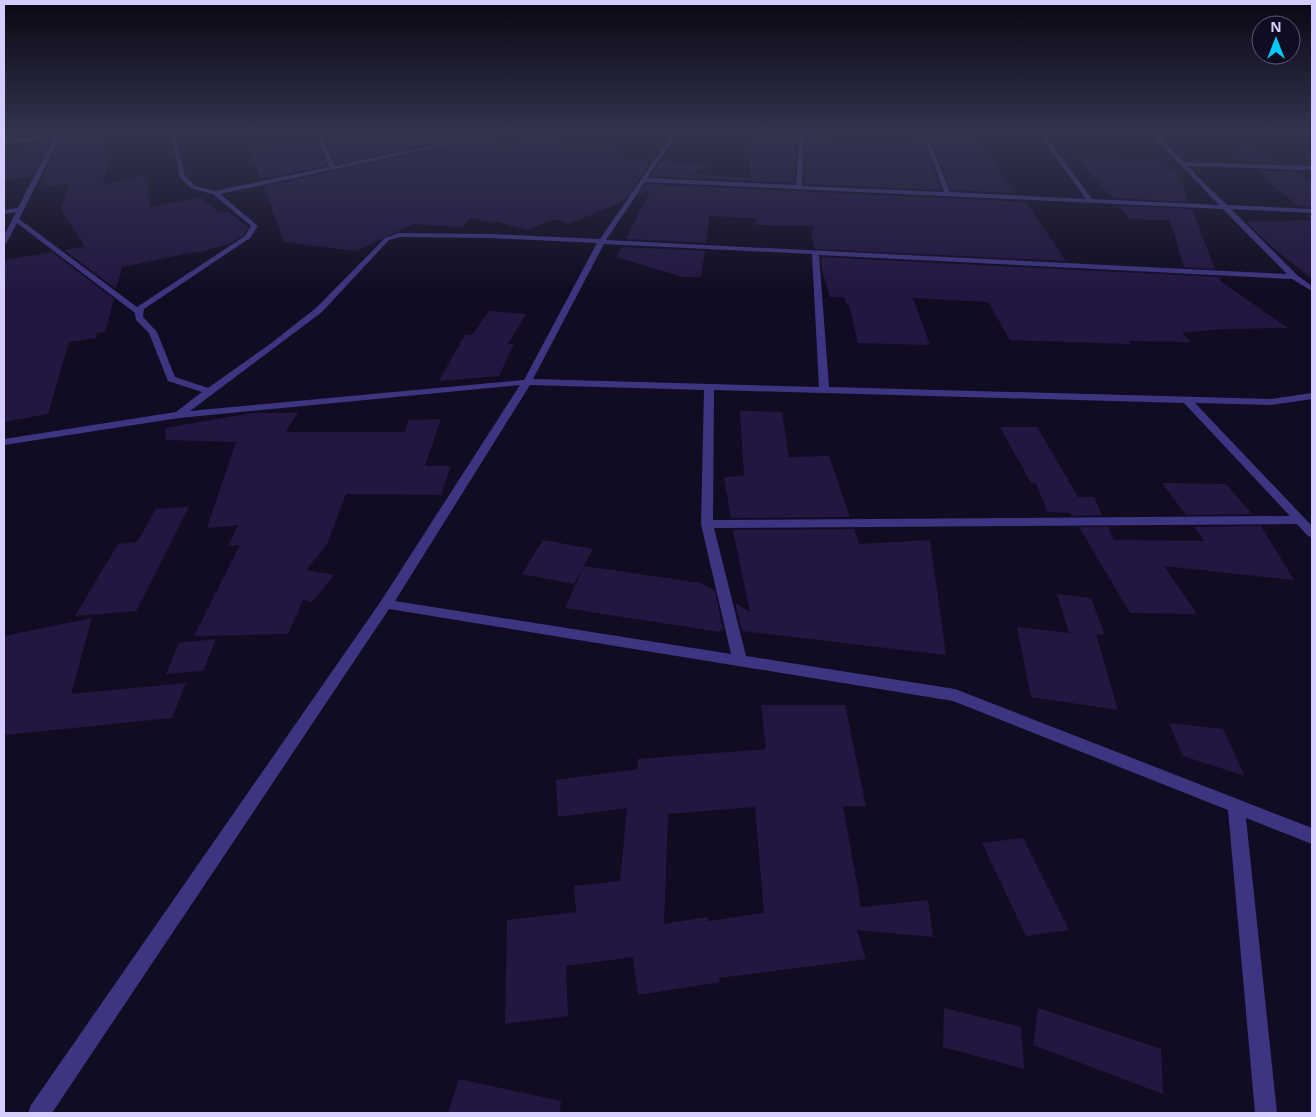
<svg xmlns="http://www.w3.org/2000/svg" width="1316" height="1117" font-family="'Noto Sans',sans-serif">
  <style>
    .building { fill: #231742; fill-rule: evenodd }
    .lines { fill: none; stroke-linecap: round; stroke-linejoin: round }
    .street { fill: #3e3582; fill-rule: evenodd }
  </style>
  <rect width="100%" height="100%" fill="#110c21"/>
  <g class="building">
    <path d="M 338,132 L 488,132 L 335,164 L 325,140 Z"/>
    <path d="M 748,132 L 798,133 L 794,183 L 650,176 L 660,162 L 714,164 L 690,174 L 751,178 Z"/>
    <path d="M 806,133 L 829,134 L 829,140 L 908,142 L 907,138 L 923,139 L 941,190 L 804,184 Z"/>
    <path d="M 523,136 L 565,138 L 554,147 L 618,148 L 615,161 L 651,162 L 624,201 L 569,224 L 554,219 L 527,230 L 495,221 L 491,223 L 471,218 L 462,227 L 414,224 L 356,251 L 284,242 L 264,186 L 492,137 L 502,151 Z"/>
    <path d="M 106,137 L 102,158 L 111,161 L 101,186 L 147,174 L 149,207 L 200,198 L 220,213 L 228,212 L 248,227 L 244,235 L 231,243 L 198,253 L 195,252 L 122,267 L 116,289 L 64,250 L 85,247 L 61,209 L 69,184 L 41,187 L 46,175 L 43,176 L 60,141 Z"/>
    <path d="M 930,137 L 976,139 L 1015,193 L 951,190 Z"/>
    <path d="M 50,141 L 32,177 L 4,180 L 4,162 L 43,142 Z"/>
    <path d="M 317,141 L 326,166 L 261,179 L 249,148 Z"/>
    <path d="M 1244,144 L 1278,163 L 1246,162 L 1237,154 Z"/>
    <path d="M 1074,155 L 1118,157 L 1121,161 L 1157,162 L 1167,171 L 1176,169 L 1189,202 L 1112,198 Z"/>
    <path d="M 1256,170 L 1293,171 L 1312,182 L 1312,207 L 1297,206 Z"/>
    <path d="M 646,184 L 1026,202 L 1066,261 L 815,249 L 811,235 L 814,226 L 757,225 L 756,218 L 709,216 L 706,243 L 626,239 L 651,190 L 638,195 Z"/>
    <path d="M 1118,206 L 1192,209 L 1215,269 L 1184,267 L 1170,220 L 1130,219 Z"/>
    <path d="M 1306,215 L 1312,215 L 1312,279 L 1273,248 L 1246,222 L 1312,220 Z"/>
    <path d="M 622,247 L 705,251 L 701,277 L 683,277 L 616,257 Z"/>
    <path d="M 52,252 L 114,299 L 105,332 L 97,333 L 96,338 L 69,342 L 48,414 L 4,422 L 4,260 Z"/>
    <path d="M 821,257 L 1219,277 L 1220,281 L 1288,328 L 1223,329 L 1182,333 L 1191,342 L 1128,341 L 1131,344 L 1010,340 L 988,302 L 913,298 L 930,345 L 858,343 L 849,304 L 846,304 L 844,297 L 830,297 L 822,270 Z"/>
    <path d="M 489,311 L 526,314 L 508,344 L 514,344 L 499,376 L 439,381 L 465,335 L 472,335 Z"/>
    <path d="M 740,411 L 782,412 L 789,457 L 829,456 L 850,517 L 731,518 L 724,477 L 744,476 Z"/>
    <path d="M 252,413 L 298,413 L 285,432 L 405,432 L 409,420 L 441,419 L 425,466 L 451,466 L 441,495 L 346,494 L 327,544 L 306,570 L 334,575 L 312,602 L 303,600 L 288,634 L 194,636 L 240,545 L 228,546 L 238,525 L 207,528 L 236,442 L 166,440 L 165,428 Z"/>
    <path d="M 1000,427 L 1037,427 L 1078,497 L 1094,497 L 1102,515 L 1072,516 L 1070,513 L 1048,512 L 1036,484 L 1031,483 Z"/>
    <path d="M 1162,483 L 1226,484 L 1252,514 L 1186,515 Z"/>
    <path d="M 189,507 L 136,611 L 75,616 L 118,544 L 137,542 L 156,509 Z"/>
    <path d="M 1261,526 L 1294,580 L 1164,566 L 1197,614 L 1130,613 L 1079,527 L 1108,527 L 1114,540 L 1205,541 L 1194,527 Z"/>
    <path d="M 854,529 L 859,544 L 930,540 L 946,655 L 742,631 L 735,603 L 750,612 L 733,530 Z"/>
    <path d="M 543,540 L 593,549 L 574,584 L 522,574 Z"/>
    <path d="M 584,566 L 701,583 L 715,591 L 723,629 L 720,629 L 721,632 L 565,608 Z"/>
    <path d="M 1057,594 L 1091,598 L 1105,635 L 1096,634 L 1118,710 L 1031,697 L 1017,627 L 1069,633 Z"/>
    <path d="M 92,618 L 71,694 L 186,683 L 172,718 L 4,735 L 4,636 Z"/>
    <path d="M 216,639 L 203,671 L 166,674 L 179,643 Z"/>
    <path d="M 761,705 L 845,705 L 866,806 L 843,806 L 861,907 L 928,900 L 933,937 L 857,930 L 866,959 L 719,978 L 720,982 L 638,995 L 633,957 L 566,966 L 568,1016 L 505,1024 L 507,920 L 576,912 L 574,886 L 620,881 L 627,808 L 558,817 L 556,780 L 638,769 L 638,759 L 766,749 ZM 755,807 L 764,913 L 708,921 L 707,917 L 664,924 L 668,814 Z"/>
    <path d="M 1169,723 L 1223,729 L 1245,776 L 1183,756 Z"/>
    <path d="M 1023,838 L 1069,930 L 1026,936 L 982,843 Z"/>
    <path d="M 944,1008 L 1021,1027 L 1024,1069 L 943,1047 Z"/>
    <path d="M 1038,1008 L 1161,1049 L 1163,1094 L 1033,1045 Z"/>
    <path d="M 459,1079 L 561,1101 L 560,1113 L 448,1113 Z"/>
  </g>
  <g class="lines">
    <path class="street" d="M 124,132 L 146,132 L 59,139 L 19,219 L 137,307 L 245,236 L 251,226 L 213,194 L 191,188 L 180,178 L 171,132 L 175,132 L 185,176 L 195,186 L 215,191 L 329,167 L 316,132 L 320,132 L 334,166 L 499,132 L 507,132 L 220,194 L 258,226 L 250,238 L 144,309 L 143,317 L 157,332 L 175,377 L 208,388 L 270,344 L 316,308 L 385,238 L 399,233 L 491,234 L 600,239 L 674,132 L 678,132 L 647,178 L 796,185 L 800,132 L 804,132 L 802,186 L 944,192 L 922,132 L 926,132 L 950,192 L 1086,199 L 1038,132 L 1042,132 L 1092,199 L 1219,205 L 1149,132 L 1154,132 L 1184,162 L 1312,166 L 1312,170 L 1187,166 L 1227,205 L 1312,209 L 1312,213 L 1231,209 L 1297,275 L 1312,286 L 1312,291 L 1292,279 L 819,255 L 829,387 L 1271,399 L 1312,393 L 1312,399 L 1271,405 L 1195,403 L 1312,526 L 1312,537 L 1308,536 L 1297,524 L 714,528 L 746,656 L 955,689 L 1312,828 L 1312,844 L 1246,818 L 1277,1113 L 1255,1113 L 1228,810 L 953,701 L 389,609 L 52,1113 L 28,1113 L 31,1105 L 381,601 L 520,385 L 179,418 L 4,445 L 4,439 L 176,412 L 202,392 L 168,381 L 149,333 L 136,320 L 135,313 L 17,223 L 7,242 L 4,244 L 4,236 L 16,212 L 4,214 L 4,210 L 18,208 L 53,139 L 4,143 L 4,140 ZM 645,182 L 1223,209 L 1287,274 L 606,240 ZM 400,237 L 491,238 L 597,243 L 524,380 L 190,411 L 322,312 L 389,240 ZM 604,244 L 812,254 L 819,387 L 533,379 ZM 530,385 L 704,390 L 701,524 L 731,654 L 395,601 ZM 714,390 L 1184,403 L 1290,516 L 713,520 Z"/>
  </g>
  <linearGradient id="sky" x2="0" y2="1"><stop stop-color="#090712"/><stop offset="0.46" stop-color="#32344e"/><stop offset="1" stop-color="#32344e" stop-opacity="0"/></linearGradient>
  <rect width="1316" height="288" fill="url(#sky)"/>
  <rect width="1316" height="1117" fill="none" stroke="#d5ccff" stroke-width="10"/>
  <g transform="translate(1276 40)"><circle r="24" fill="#110c21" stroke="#5f597a"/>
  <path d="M0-4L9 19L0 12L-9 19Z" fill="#00ccf7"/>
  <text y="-8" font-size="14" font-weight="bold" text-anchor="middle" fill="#d5ccff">N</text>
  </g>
</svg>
